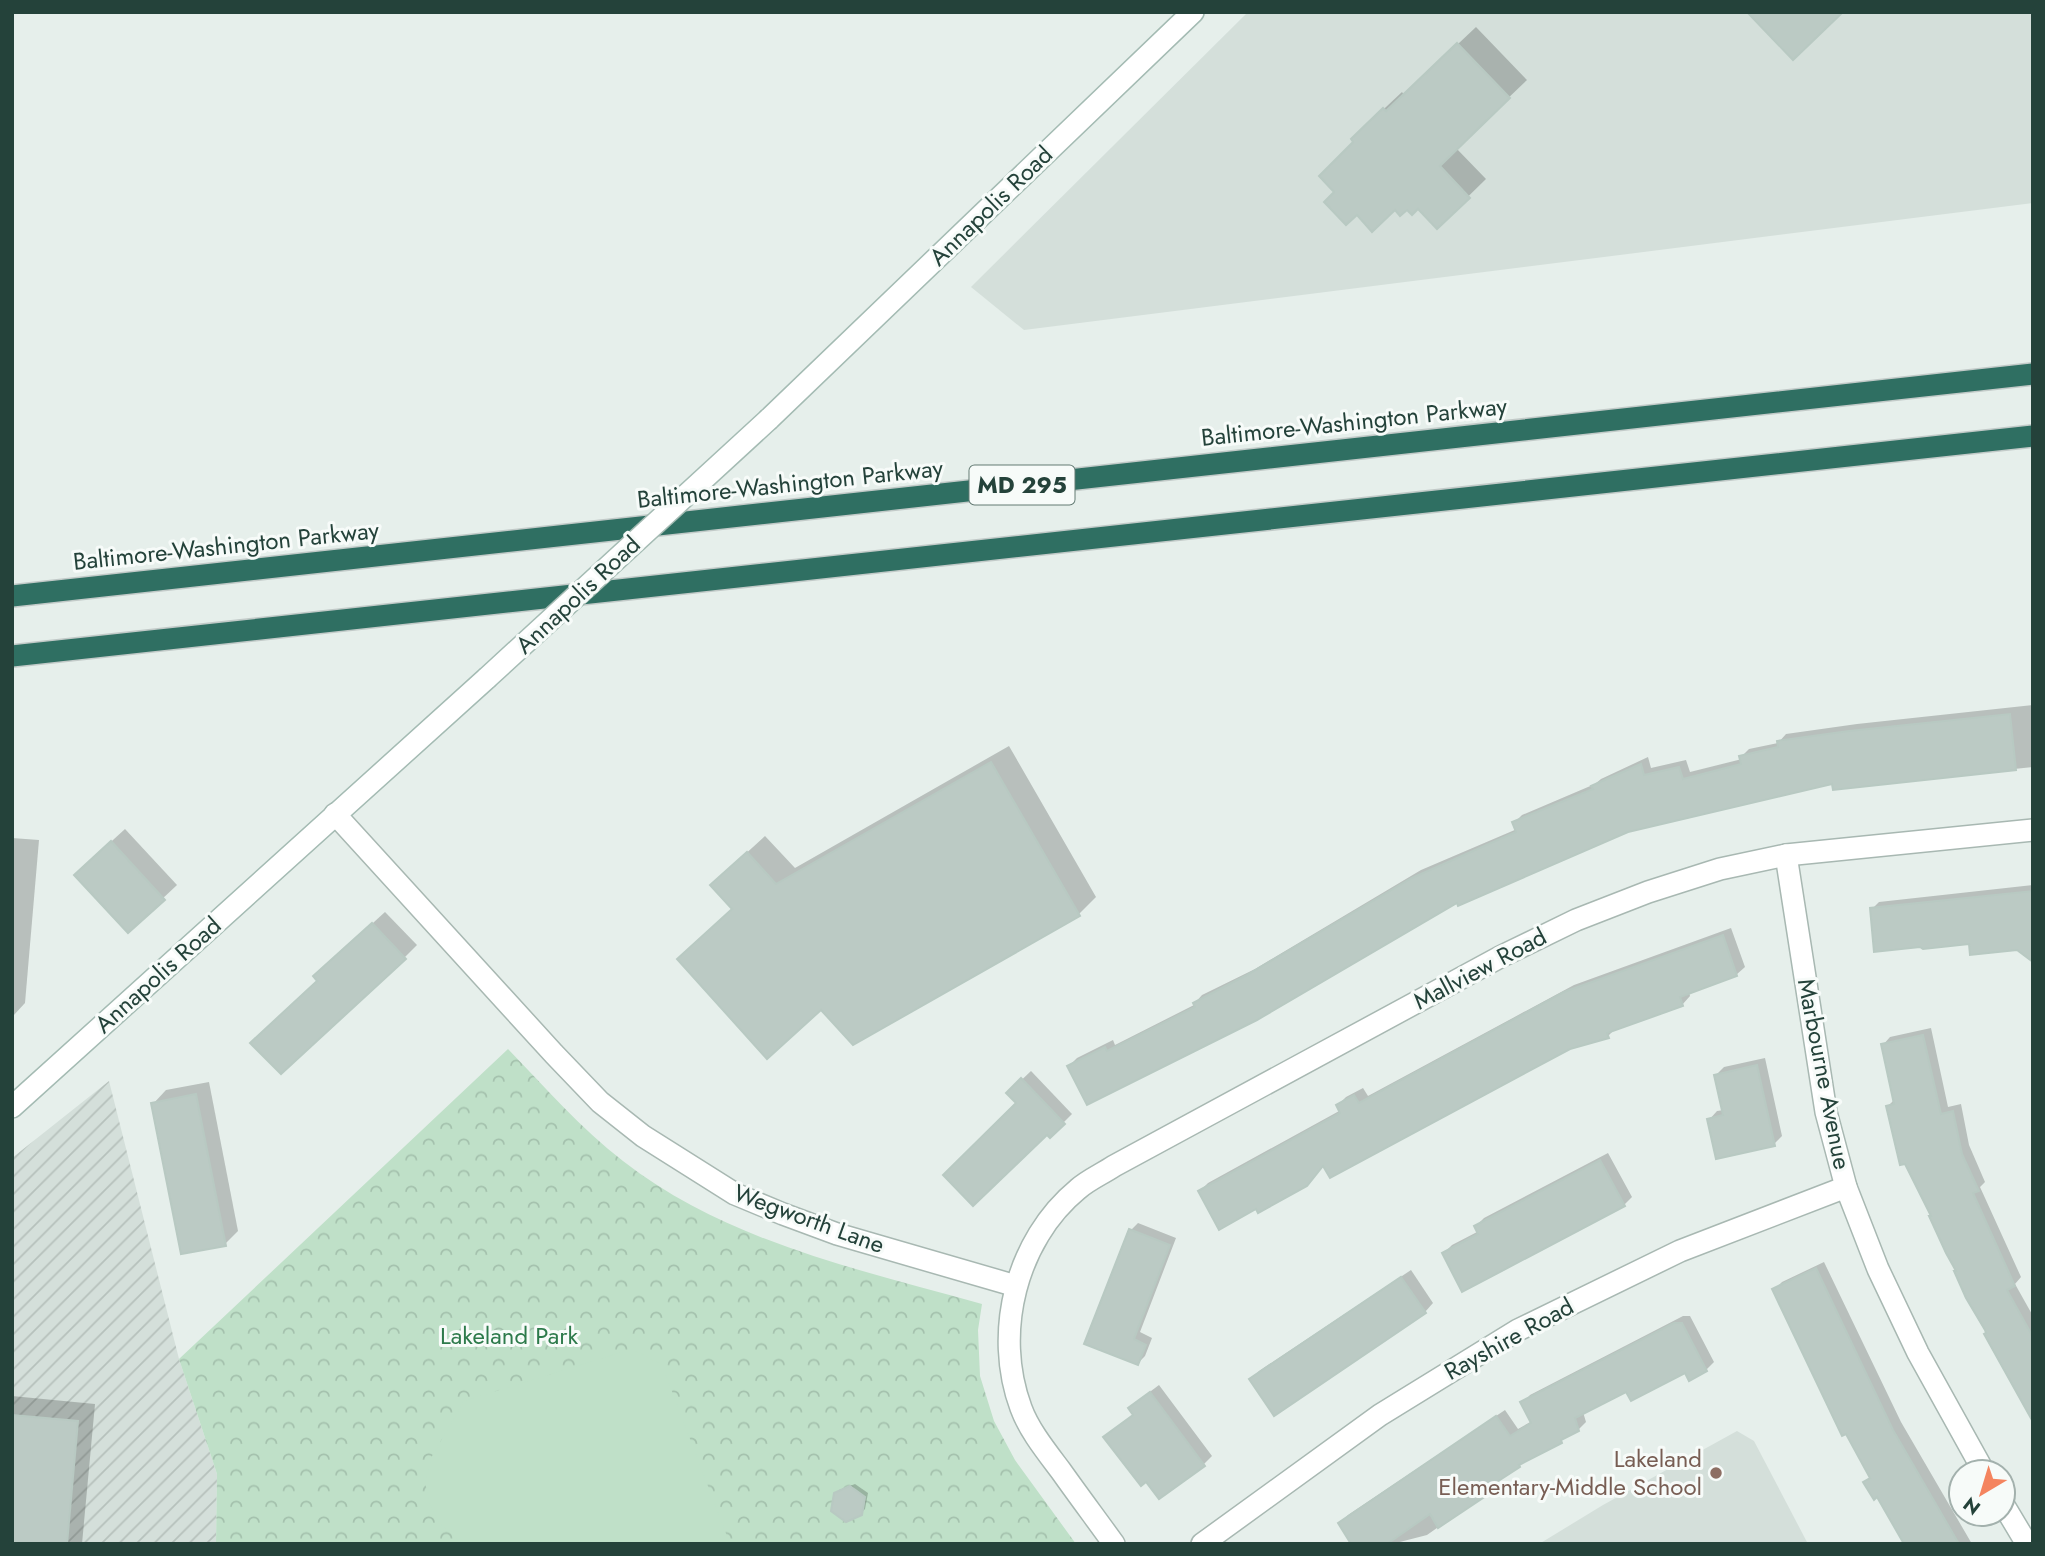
<svg xmlns="http://www.w3.org/2000/svg" width="2045" height="1556" font-family="Jost,sans-serif">
  <style>
    .built { fill: #d4dfda }
    .industrial { fill: url(#industrial-furrows) }
    .park { fill: url(#park-crowns) }
    .pitch { fill: #bfe0c8 }
    .shadow { fill: #0003 }
    .building { fill: #bbcac4; stroke: #b8c9c2; stroke-width: 2 }
    .lines { fill: none; stroke-linecap: round; stroke-linejoin: round }
    .minor-casing { stroke: #a8b8b2; stroke-width: 24 }
    .secondary-casing { stroke: #a4bbb3; stroke-width: 24 }
    .motorway-casing { stroke: #c2cac8; stroke-width: 24 }
    .minor { stroke: #fff; stroke-width: 21 }
    .secondary { stroke: #fff; stroke-width: 21 }
    .motorway { stroke: #2f6f62; stroke-width: 21 }
    .secondary-bridge-casing { stroke: #a4bbb3; stroke-width: 24; stroke-linecap: butt }
    .secondary-bridge { stroke: #fff; stroke-width: 21 }
    .education-dot { fill: #8d6e63; stroke: #f7fbf9; stroke-width: 2.5 }
    .labels { text-anchor: middle; stroke-width: 6; stroke-linejoin: round; paint-order: stroke }
    .shield { fill: #f7fbf9; stroke: #637a73; stroke-width: 2 }
    .shield-label { font-size: 23px; font-weight: bold; fill: #24423a }
    .street-label { font-size: 24px; fill: #24423a; stroke: #f7fbf9 }
    .park-label { font-size: 24px; fill: #2d7a4b; stroke: #f7fbf9 }
    .education-label { font-size: 24px; fill: #785e54; stroke: #f7fbf9; text-anchor: end }
  </style>
  <defs>
    <pattern id="industrial-furrows" width="10" height="10" patternUnits="userSpaceOnUse" patternTransform="scale(1.75)"><rect width="10" height="10" fill="#d4dfda"/><path d="M-1 1l2-2M0 10L10 0M9 11l2-2" fill="none" stroke="#b6c1bc"/></pattern>
    <pattern id="park-crowns" width="20" height="18" patternUnits="userSpaceOnUse" patternTransform="scale(1.75)"><rect width="20" height="18" fill="#bfe0c8"/><path d="M2 6a3 3 0 1 1 6 0M12 15a3 3 0 1 1 6 0" fill="none" stroke="#a4c1ad"/></pattern>
  </defs>
  <rect width="100%" height="100%" fill="#e6efeb"/>
  <g class="built">
    <path d="M 1248,12 L 2033,12 L 2033,203 L 1024,330 L 971,287 Z"/>
    <path d="M 1737,1431 L 1754,1441 L 1808,1544 L 1539,1544 L 1603,1505 Z"/>
  </g>
  <path class="industrial" d="M 109,1081 L 179,1359 L 217,1474 L 216,1544 L 12,1544 L 12,1158 Z"/>
  <path class="park" d="M 508,1049 C 545,1087 581,1129 623,1161 C 727,1242 858,1269 982,1304 L 978,1330 L 980,1376 L 994,1421 L 1015,1460 L 1076,1544 L 216,1544 L 217,1474 L 179,1359 Z"/>
  <path class="pitch" d="M 632,1349 L 662,1365 L 730,1544 L 463,1544 L 439,1523 L 429,1503 L 425,1481 L 432,1456 L 464,1401 Z"/>
  <g class="shadow">
    <path d="M 1476,27 L 1527,80 L 1456,148 L 1486,179 L 1437,227 L 1418,207 L 1395,207 L 1337,192 L 1356,142 L 1370,122 L 1402,92 L 1404,95 Z"/>
    <path d="M 2033,705 L 2033,767 L 1835,788 L 1834,782 L 1627,830 L 1458,901 L 1256,1019 L 1069,1066 L 1077,1058 L 1113,1040 L 1115,1045 L 1196,1004 L 1195,1003 L 1202,995 L 1255,969 L 1421,870 L 1517,829 L 1514,823 L 1522,815 L 1595,784 L 1601,779 L 1648,757 L 1651,768 L 1686,760 L 1690,772 L 1742,759 L 1741,757 L 1749,749 L 1778,743 L 1786,734 L 1857,724 Z"/>
    <path d="M 1009,746 L 1096,897 L 1078,915 L 733,908 L 730,868 L 765,836 L 795,868 Z"/>
    <path d="M 125,829 L 177,885 L 128,931 L 89,862 Z"/>
    <path d="M 12,838 L 39,840 L 25,1003 L 13,1016 Z"/>
    <path d="M 2033,885 L 2033,933 L 1971,942 L 1872,909 L 1879,902 Z"/>
    <path d="M 385,912 L 417,945 L 404,958 L 319,980 L 328,964 Z"/>
    <path d="M 1731,928 L 1745,967 L 1736,975 L 1689,992 L 1690,996 L 1682,1005 L 1615,1029 L 1608,1036 L 1569,1048 L 1324,1164 L 1257,1207 L 1200,1191 L 1208,1183 L 1341,1110 L 1338,1105 L 1346,1097 L 1363,1088 L 1368,1096 L 1574,985 Z"/>
    <path d="M 1931,1028 L 1948,1107 L 1961,1104 L 1969,1145 L 1985,1182 L 1980,1187 L 2021,1277 L 2015,1284 L 2033,1316 L 2033,1417 L 1987,1333 L 1947,1252 L 1906,1162 L 1888,1106 L 1895,1099 L 1883,1045 L 1890,1037 Z"/>
    <path d="M 1765,1058 L 1782,1136 L 1774,1144 L 1709,1120 L 1717,1111 L 1724,1110 L 1716,1075 L 1724,1067 Z"/>
    <path d="M 1031,1071 L 1072,1114 L 1050,1136 L 1008,1093 Z"/>
    <path d="M 209,1082 L 238,1231 L 225,1244 L 153,1104 L 166,1090 Z"/>
    <path d="M 1608,1153 L 1632,1197 L 1624,1205 L 1444,1253 L 1452,1245 L 1479,1231 L 1476,1226 L 1484,1218 Z"/>
    <path d="M 1138,1223 L 1176,1238 L 1140,1332 L 1152,1338 L 1145,1356 L 1138,1363 L 1087,1343 L 1131,1230 Z"/>
    <path d="M 1824,1262 L 1901,1422 L 1972,1544 L 1906,1544 L 1878,1495 L 1865,1482 L 1871,1476 L 1774,1290 L 1782,1282 Z"/>
    <path d="M 1411,1270 L 1433,1303 L 1425,1312 L 1251,1380 L 1259,1371 Z"/>
    <path d="M 1683,1316 L 1690,1316 L 1714,1362 L 1706,1370 L 1690,1379 L 1685,1371 L 1626,1390 L 1583,1412 L 1586,1422 L 1578,1430 L 1567,1435 L 1561,1441 L 1525,1460 L 1494,1482 L 1495,1485 L 1488,1492 L 1427,1535 L 1392,1544 L 1354,1544 L 1340,1523 L 1348,1515 L 1505,1410 L 1518,1429 L 1532,1421 L 1523,1403 L 1530,1395 Z"/>
    <path d="M 1159,1385 L 1212,1456 L 1204,1464 L 1147,1479 L 1114,1429 L 1135,1414 L 1139,1400 Z"/>
    <path d="M 12,1396 L 95,1404 L 82,1544 L 12,1544 Z"/>
    <path d="M 855,1484 L 868,1493 L 865,1509 L 861,1513 L 835,1494 L 839,1490 Z"/>
  </g>
  <g class="building">
    <path d="M 1747,12 L 1843,12 L 1793,60 Z"/>
    <path d="M 1457,43 L 1510,98 L 1440,166 L 1470,198 L 1437,229 L 1418,209 L 1412,215 L 1407,210 L 1400,216 L 1395,210 L 1372,232 L 1357,215 L 1346,225 L 1324,202 L 1334,192 L 1319,176 L 1353,142 L 1351,139 L 1383,108 L 1386,111 Z"/>
    <path d="M 2010,714 L 2016,770 L 1833,790 L 1832,784 L 1628,832 L 1458,906 L 1457,903 L 1257,1020 L 1087,1105 L 1067,1066 L 1105,1047 L 1107,1051 L 1195,1007 L 1193,1003 L 1245,976 L 1412,878 L 1516,832 L 1512,822 L 1593,789 L 1591,786 L 1641,764 L 1644,775 L 1679,767 L 1683,779 L 1741,764 L 1739,756 L 1778,747 L 1777,741 L 1849,731 Z"/>
    <path d="M 991,762 L 1080,916 L 853,1045 L 821,1010 L 767,1059 L 677,959 L 732,909 L 710,885 L 747,852 L 776,884 Z"/>
    <path d="M 111,841 L 165,900 L 128,933 L 74,875 Z"/>
    <path d="M 2033,891 L 2033,962 L 2017,950 L 1970,955 L 1969,944 L 1923,949 L 1920,947 L 1874,952 L 1870,908 Z"/>
    <path d="M 372,923 L 406,959 L 281,1074 L 250,1043 L 317,981 L 313,976 Z"/>
    <path d="M 1723,935 L 1737,976 L 1680,997 L 1683,1006 L 1607,1033 L 1609,1038 L 1570,1049 L 1330,1178 L 1323,1166 L 1307,1186 L 1258,1213 L 1256,1209 L 1219,1230 L 1198,1191 L 1340,1113 L 1336,1105 L 1354,1095 L 1359,1103 L 1564,992 Z"/>
    <path d="M 1923,1035 L 1941,1114 L 1953,1111 L 1962,1154 L 1979,1191 L 1973,1193 L 2015,1286 L 2007,1290 L 2033,1337 L 2033,1422 L 1984,1334 L 1986,1333 L 1985,1330 L 1966,1298 L 1954,1271 L 1956,1271 L 1946,1253 L 1929,1216 L 1931,1216 L 1905,1164 L 1900,1165 L 1886,1106 L 1894,1104 L 1881,1044 Z"/>
    <path d="M 1757,1065 L 1775,1146 L 1716,1159 L 1707,1119 L 1723,1115 L 1714,1075 Z"/>
    <path d="M 1021,1078 L 1065,1124 L 1050,1138 L 1047,1135 L 973,1206 L 943,1175 L 1016,1103 L 1006,1093 Z"/>
    <path d="M 196,1094 L 226,1246 L 181,1254 L 151,1103 Z"/>
    <path d="M 1600,1160 L 1625,1206 L 1462,1292 L 1442,1253 L 1478,1234 L 1474,1226 Z"/>
    <path d="M 1129,1229 L 1170,1245 L 1134,1339 L 1146,1345 L 1138,1365 L 1084,1344 Z"/>
    <path d="M 1816,1268 L 1893,1430 L 1959,1544 L 1904,1544 L 1877,1497 L 1874,1500 L 1863,1482 L 1870,1478 L 1846,1434 L 1842,1436 L 1772,1289 Z"/>
    <path d="M 1401,1277 L 1426,1313 L 1274,1416 L 1249,1379 Z"/>
    <path d="M 1674,1323 L 1682,1323 L 1707,1371 L 1689,1381 L 1685,1373 L 1631,1401 L 1626,1392 L 1575,1418 L 1579,1431 L 1561,1440 L 1562,1443 L 1519,1465 L 1520,1467 L 1486,1489 L 1489,1494 L 1438,1528 L 1430,1514 L 1387,1544 L 1351,1544 L 1338,1523 L 1496,1416 L 1510,1436 L 1531,1423 L 1520,1402 Z"/>
    <path d="M 1150,1392 L 1205,1466 L 1159,1499 L 1146,1482 L 1141,1486 L 1103,1437 L 1133,1415 L 1128,1408 Z"/>
    <path d="M 12,1415 L 78,1421 L 67,1544 L 12,1544 Z"/>
    <path d="M 850,1486 L 865,1497 L 862,1515 L 846,1522 L 831,1511 L 834,1493 Z"/>
  </g>
  <g class="lines">
    <defs>
      <g id="minor">
        <path d="M 335,814 L 554,1054 L 600,1102 L 643,1136 L 735,1194 L 783,1214 L 837,1234 L 1016,1286"/>
        <path d="M 1786,855 L 1826,1112 L 1846,1187 L 1878,1269 L 1918,1353 L 1984,1472"/>
        <path d="M 2003,1504 L 2027,1544"/>
        <path d="M 1114,1544 C 1096,1519 1078,1495 1061,1471 C 1046,1451 1029,1430 1021,1408 C 993,1333 1016,1240 1078,1189 C 1088,1180 1102,1174 1114,1166 L 1500,957 L 1576,920 L 1648,892 L 1720,869 L 1786,855 L 2033,830"/>
        <path d="M 1202,1544 L 1380,1415 L 1518,1330 L 1680,1251 L 1846,1187"/>
      </g>
      <g id="secondary">
        <path d="M 769,419 L 1193,12"/>
        <path d="M 12,1107 L 487,678"/>
      </g>
      <g id="motorway">
        <path d="M 12,596 L 2033,374"/>
        <path d="M 12,656 L 2033,436"/>
      </g>
    </defs>
    <use href="#minor" class="minor-casing"/>
    <use href="#secondary" class="secondary-casing"/>
    <use href="#motorway" class="motorway-casing"/>
    <use href="#minor" class="minor"/>
    <use href="#secondary" class="secondary"/>
    <use href="#motorway" class="motorway"/>
    <defs>
      <path id="secondary-bridge" d="M 487,678 L 769,419"/>
    </defs>
    <use href="#secondary-bridge" class="secondary-bridge-casing"/>
    <use href="#secondary-bridge" class="secondary-bridge"/>
  </g>
  <circle class="education-dot" cx="1716" cy="1473" r="7"/>
  <g class="labels">
    <rect class="shield" x="969.5" y="465.5" width="105" height="39" rx="5"/>
    <g class="shield-label">
      <text x="1022" y="493">MD 295</text>
    </g>
    <g class="street-label">
      <text transform="translate(991 206) rotate(-44)" y="8">Annapolis Road</text>
      <text transform="translate(1354 422) rotate(-6)" y="8">Baltimore-Washington Parkway</text>
      <text transform="translate(790 484) rotate(-6)" y="8">Baltimore-Washington Parkway</text>
      <text transform="translate(226 546) rotate(-6)" y="8">Baltimore-Washington Parkway</text>
      <text transform="translate(578 595) rotate(-43)" y="8">Annapolis Road</text>
      <text transform="translate(1480 969) rotate(-28)" y="8">Mallview Road</text>
      <text transform="translate(158 975) rotate(-42)" y="8">Annapolis Road</text>
      <text transform="translate(1824 1074) rotate(79)" y="8">Marbourne Avenue</text>
      <text transform="translate(809 1219) rotate(20)" y="8">Wegworth Lane</text>
      <text transform="translate(1509 1339) rotate(-29)" y="8">Rayshire Road</text>
    </g>
    <g class="park-label">
      <text x="509" y="1344">Lakeland Park</text>
    </g>
    <g class="education-label">
      <text x="1702" y="1467">Lakeland<tspan x="1702" dy="28">Elementary-Middle School</tspan></text>
    </g>
  </g>
  <rect width="2045" height="1556" fill="none" stroke="#24423a" stroke-width="28"/>
  <g transform="translate(1982 1493) rotate(218)"><circle r="33" fill="#f7fbf9" stroke="#a3b1ad" stroke-width="2"/>
  <path d="M0-5L12 26L0 18L-12 26Z" fill="#f4845f"/>
  <text y="-10" font-size="19" font-weight="bold" text-anchor="middle" fill="#24423a">N</text>
  </g>
</svg>
